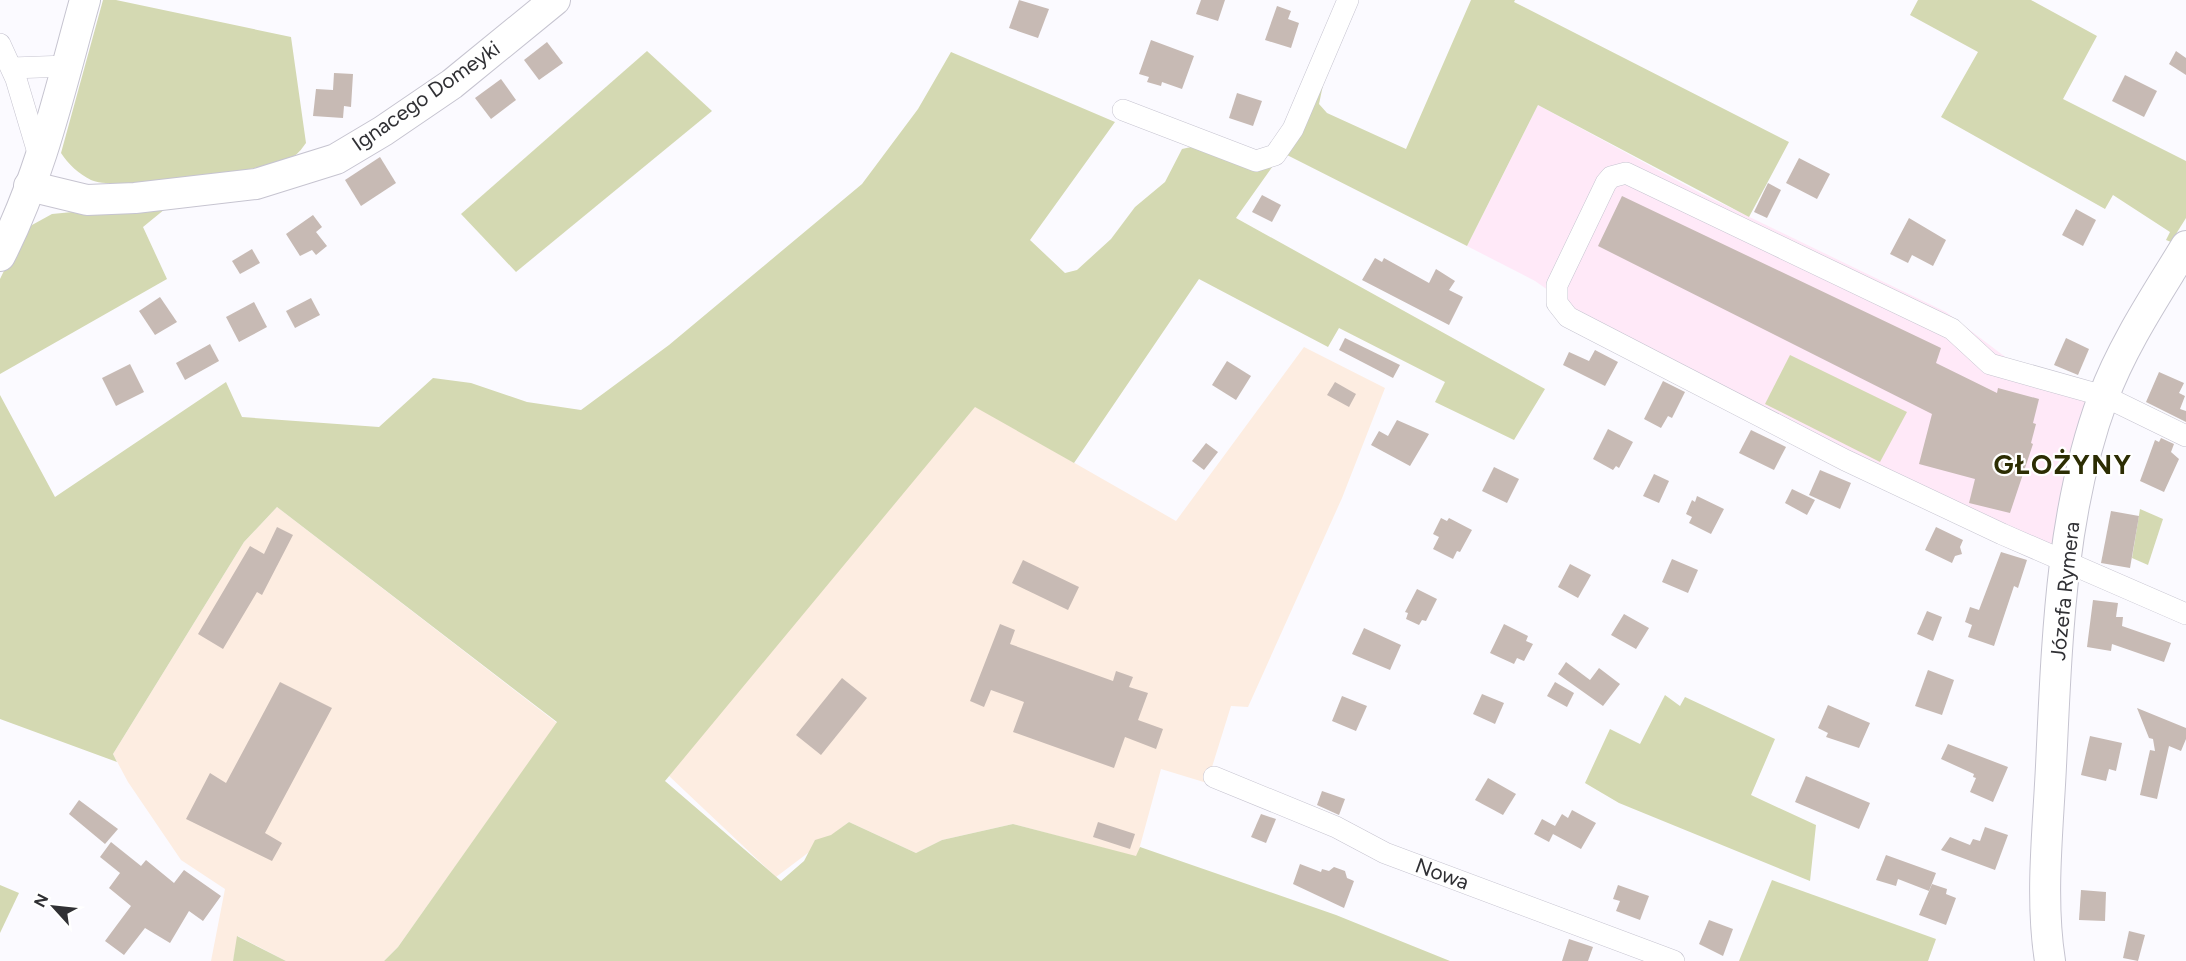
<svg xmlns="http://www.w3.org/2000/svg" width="2186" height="961" font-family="Figtree,sans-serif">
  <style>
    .industrial { fill: #fdede1 }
    .education { fill: #ffe9f8 }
    .green { fill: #d4d9b2 }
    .building { fill: #c7bab4 }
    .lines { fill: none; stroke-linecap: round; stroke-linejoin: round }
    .street-casing { stroke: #c6c4d0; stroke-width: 22 }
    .secondary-casing { stroke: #c6c4d0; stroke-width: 32 }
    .street { stroke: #fff; stroke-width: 21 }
    .secondary { stroke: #fff; stroke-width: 30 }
    .labels { text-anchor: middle; stroke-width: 4.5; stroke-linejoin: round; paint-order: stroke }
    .street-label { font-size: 21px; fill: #303034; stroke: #fff }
    .district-label { font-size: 27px; font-weight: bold; letter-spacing: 1.5px; fill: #2c2d03; stroke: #fff }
  </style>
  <rect width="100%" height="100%" fill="#fbfaff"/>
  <g class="industrial">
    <path d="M 1304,347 L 1385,388 L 1342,498 L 1248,707 L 1231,706 L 1207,783 L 1161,769 L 1137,857 L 1013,824 L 942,840 L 916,853 L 849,822 L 776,877 L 668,775 L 975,406 L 1176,521 Z"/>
    <path d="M 277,507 L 557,723 L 398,947 L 384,961 L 286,961 L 238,936 L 233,961 L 211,961 L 225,889 L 181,860 L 128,782 L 113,754 L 244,542 Z"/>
  </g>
  <path class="education" d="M 1538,105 L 1702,194 L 1946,312 L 2008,359 L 2093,389 L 2052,547 L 1928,492 L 1604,329 L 1535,281 L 1467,246 Z"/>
  <g class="green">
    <path d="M 103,0 L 116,0 L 291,37 L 306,143 C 303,147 299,153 294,156 C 270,171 114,192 91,180 C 79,174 68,164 61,153 Z"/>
    <path d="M 1471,0 L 1515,0 L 1514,2 L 1789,142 L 1749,217 L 1538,105 L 1467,246 L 1287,155 L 1323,85 L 1319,104 L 1327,113 L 1406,149 Z"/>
    <path d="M 1918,0 L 2031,0 L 2097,36 L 2063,99 L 2186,161 L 2186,218 L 2171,242 L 2166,240 L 2170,232 L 2113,195 L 2105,209 L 1941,117 L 1978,52 L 1910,15 Z"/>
    <path d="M 647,51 L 712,111 L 516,272 L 461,214 Z"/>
    <path d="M 951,52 L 1115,122 L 1030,240 L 1065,273 L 1077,270 L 1111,239 L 1135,207 L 1165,182 L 1182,149 L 1191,147 L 1275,163 L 1236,218 L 1545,389 L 1514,440 L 1435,402 L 1445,382 L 1339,328 L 1328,347 L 1199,279 L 1074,463 L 975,407 L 665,781 L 781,881 L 804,861 L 815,840 L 831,835 L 849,822 L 916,853 L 942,840 L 1013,824 L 1136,856 L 1140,847 L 1336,915 L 1450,961 L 384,961 L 398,947 L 557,722 L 277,507 L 244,542 L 113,754 L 117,762 L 0,719 L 0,395 L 55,497 L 226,382 L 242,417 L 379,427 L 433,378 L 471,383 L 527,402 L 581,410 L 669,345 L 862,184 L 918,109 Z"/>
    <path d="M 103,209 L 165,209 L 143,227 L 167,279 L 0,374 L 0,279 L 22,234 L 32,225 L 52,214 Z"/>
    <path d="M 1790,355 L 1907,412 L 1880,462 L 1765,404 Z"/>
    <path d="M 2140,509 L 2163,519 L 2148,565 L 2132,558 Z"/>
    <path d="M 1665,695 L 1680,706 L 1685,697 L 1775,739 L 1751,795 L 1816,825 L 1810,881 L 1619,803 L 1585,783 L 1610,729 L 1640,744 Z"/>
    <path d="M 1772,880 L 1936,939 L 1928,961 L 1739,961 Z"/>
    <path d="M 0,885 L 19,893 L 0,933 Z"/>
    <path d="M 237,936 L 286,961 L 233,961 Z"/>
  </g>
  <g class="building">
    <path d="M 1019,0 L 1049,9 L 1038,38 L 1009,28 Z"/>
    <path d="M 1201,0 L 1225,0 L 1218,21 L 1196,14 Z"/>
    <path d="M 1277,6 L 1291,11 L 1288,19 L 1299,23 L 1291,48 L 1265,40 Z"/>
    <path d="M 1151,40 L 1194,56 L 1182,89 L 1162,82 L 1161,86 L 1147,82 L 1149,77 L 1139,74 Z"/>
    <path d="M 547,42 L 563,63 L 539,80 L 524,60 Z"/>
    <path d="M 2176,51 L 2186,58 L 2186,75 L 2169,64 Z"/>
    <path d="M 334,73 L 353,74 L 351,107 L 344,106 L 343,118 L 313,116 L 316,89 L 333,90 Z"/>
    <path d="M 2125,75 L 2157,91 L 2144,117 L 2112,101 Z"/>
    <path d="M 501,79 L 516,100 L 491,119 L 475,98 Z"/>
    <path d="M 1237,93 L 1262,101 L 1253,126 L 1229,118 Z"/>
    <path d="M 380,157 L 396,183 L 361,206 L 345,180 Z"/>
    <path d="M 1799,158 L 1830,174 L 1817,199 L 1786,183 Z"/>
    <path d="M 1768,183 L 1781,190 L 1767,218 L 1754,212 Z"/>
    <path d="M 1262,195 L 1281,205 L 1272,222 L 1252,212 Z"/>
    <path d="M 1622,196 L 1941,348 L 1936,363 L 1997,393 L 1998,388 L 2039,399 L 2033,423 L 2036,424 L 2031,443 L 2033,444 L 2010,513 L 1969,503 L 1975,479 L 1919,464 L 1932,414 L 1598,246 Z"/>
    <path d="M 2076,209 L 2096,220 L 2083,246 L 2062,235 Z"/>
    <path d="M 313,215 L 322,227 L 316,232 L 327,246 L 316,255 L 312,250 L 300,256 L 286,234 Z"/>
    <path d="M 1909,218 L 1946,240 L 1933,266 L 1912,255 L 1908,263 L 1890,254 Z"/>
    <path d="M 252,249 L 260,263 L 240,274 L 232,261 Z"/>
    <path d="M 1375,258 L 1382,262 L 1384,258 L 1429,283 L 1436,269 L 1455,281 L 1449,290 L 1463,297 L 1449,325 L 1362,280 Z"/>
    <path d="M 160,297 L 177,322 L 155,335 L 139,311 Z"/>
    <path d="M 311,298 L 320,315 L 295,328 L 286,311 Z"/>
    <path d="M 254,302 L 267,327 L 239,342 L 226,317 Z"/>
    <path d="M 1345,338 L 1400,365 L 1393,378 L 1339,350 Z"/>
    <path d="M 2066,338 L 2089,349 L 2078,375 L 2054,365 Z"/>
    <path d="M 210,344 L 219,361 L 185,380 L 176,363 Z"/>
    <path d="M 1595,350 L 1618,362 L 1605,386 L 1563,365 L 1569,352 L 1589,361 Z"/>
    <path d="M 1227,361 L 1251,376 L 1236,400 L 1212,385 Z"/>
    <path d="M 130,364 L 144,392 L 116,406 L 102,378 Z"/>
    <path d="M 2159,372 L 2184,383 L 2179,393 L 2185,396 L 2180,409 L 2186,411 L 2186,422 L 2146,402 Z"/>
    <path d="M 1663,381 L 1685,392 L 1672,418 L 1668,416 L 1661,428 L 1644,419 Z"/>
    <path d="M 1335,382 L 1356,394 L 1349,407 L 1327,395 Z"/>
    <path d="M 1397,420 L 1429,434 L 1410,466 L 1371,445 L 1379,431 L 1388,436 Z"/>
    <path d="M 1608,429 L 1633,442 L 1619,468 L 1616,466 L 1613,470 L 1593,459 Z"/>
    <path d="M 1751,430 L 1786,447 L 1774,470 L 1739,453 Z"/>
    <path d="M 2161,438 L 2174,444 L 2171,452 L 2179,459 L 2164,492 L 2140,481 L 2155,440 L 2159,442 Z"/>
    <path d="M 1206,443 L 1218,452 L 1204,470 L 1192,461 Z"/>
    <path d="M 1494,467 L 1519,479 L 1507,503 L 1482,491 Z"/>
    <path d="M 1820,470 L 1851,483 L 1840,509 L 1809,495 Z"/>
    <path d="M 1654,474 L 1669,481 L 1659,503 L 1643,496 Z"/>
    <path d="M 1792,489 L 1815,500 L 1807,515 L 1785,503 Z"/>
    <path d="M 1697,496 L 1724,509 L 1711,534 L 1689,523 L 1692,517 L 1686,514 L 1692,500 L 1695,502 Z"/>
    <path d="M 2111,511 L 2139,516 L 2130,568 L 2101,563 Z"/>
    <path d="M 1441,518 L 1447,521 L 1449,518 L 1472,530 L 1460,552 L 1457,551 L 1453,559 L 1433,549 L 1439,537 L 1433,534 Z"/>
    <path d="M 277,527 L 293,535 L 262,595 L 257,592 L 223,649 L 198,634 L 250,546 L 264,554 Z"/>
    <path d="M 1936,527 L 1963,540 L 1960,547 L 1962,554 L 1955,556 L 1952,563 L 1925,550 Z"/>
    <path d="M 2001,552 L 2027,560 L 2018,588 L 2014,586 L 1994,646 L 1968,637 L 1972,625 L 1965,622 L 1970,607 L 1979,610 Z"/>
    <path d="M 1672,559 L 1698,570 L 1688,593 L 1662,582 Z"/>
    <path d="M 1023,560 L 1079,587 L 1068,610 L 1012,583 Z"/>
    <path d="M 1570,564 L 1591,575 L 1578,598 L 1558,587 Z"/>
    <path d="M 1417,589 L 1437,599 L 1426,621 L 1422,620 L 1419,625 L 1406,619 L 1408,613 L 1405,612 Z"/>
    <path d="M 2093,600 L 2118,603 L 2116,617 L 2123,617 L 2122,626 L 2171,643 L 2164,662 L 2112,644 L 2111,651 L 2087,647 Z"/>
    <path d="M 1927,611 L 1942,617 L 1933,641 L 1917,634 Z"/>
    <path d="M 1624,614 L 1649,628 L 1636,649 L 1611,635 Z"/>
    <path d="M 1000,624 L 1015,630 L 1010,644 L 1113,681 L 1116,671 L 1133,677 L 1129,687 L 1148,693 L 1138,720 L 1163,729 L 1156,749 L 1125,737 L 1114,768 L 1013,732 L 1024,702 L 991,690 L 984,707 L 970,701 Z"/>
    <path d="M 1504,624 L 1528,636 L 1526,641 L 1533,644 L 1524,661 L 1517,658 L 1514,664 L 1490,653 Z"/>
    <path d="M 1364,628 L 1401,645 L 1390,670 L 1352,654 Z"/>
    <path d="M 1566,662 L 1590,680 L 1599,668 L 1620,684 L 1603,706 L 1558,674 Z"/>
    <path d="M 1928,670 L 1954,680 L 1942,715 L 1915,706 Z"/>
    <path d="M 842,678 L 867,698 L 821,755 L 796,735 Z"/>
    <path d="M 280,682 L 332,708 L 265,833 L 282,843 L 272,861 L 186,819 L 210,773 L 226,783 Z"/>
    <path d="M 1555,682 L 1574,693 L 1567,707 L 1547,696 Z"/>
    <path d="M 1482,694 L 1504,703 L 1495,724 L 1473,714 Z"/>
    <path d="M 1342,696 L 1367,706 L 1356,731 L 1332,721 Z"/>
    <path d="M 1828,705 L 1870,723 L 1859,748 L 1826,737 L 1828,733 L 1818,728 Z"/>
    <path d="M 2137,708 L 2186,728 L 2186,739 L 2181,751 L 2169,746 L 2157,799 L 2140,795 L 2150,750 L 2155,751 L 2153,739 L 2149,738 Z"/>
    <path d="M 2090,736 L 2122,743 L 2116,771 L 2109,769 L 2106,781 L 2081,775 Z"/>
    <path d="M 1948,744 L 2008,767 L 1993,802 L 1970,792 L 1976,778 L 1973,777 L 1974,774 L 1941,759 Z"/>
    <path d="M 1806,776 L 1870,803 L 1859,829 L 1795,802 Z"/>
    <path d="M 1488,778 L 1516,794 L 1503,815 L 1475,800 Z"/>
    <path d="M 1322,791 L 1345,799 L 1339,815 L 1317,805 Z"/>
    <path d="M 79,800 L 118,829 L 105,844 L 69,814 Z"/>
    <path d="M 1572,810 L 1596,823 L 1581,849 L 1553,834 L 1549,842 L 1534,834 L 1542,819 L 1555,826 L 1562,814 L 1568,818 Z"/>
    <path d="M 1261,814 L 1276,819 L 1266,843 L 1251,837 Z"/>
    <path d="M 1098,822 L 1135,834 L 1130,849 L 1093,837 Z"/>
    <path d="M 1985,827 L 2008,835 L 1995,870 L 1941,850 L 1950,837 L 1970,845 L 1973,839 L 1980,841 Z"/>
    <path d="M 111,842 L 141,866 L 146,860 L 174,883 L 184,870 L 221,896 L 203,921 L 189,911 L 170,943 L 145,928 L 124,955 L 105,941 L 131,906 L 109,888 L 120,873 L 100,857 Z"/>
    <path d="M 1886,855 L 1936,873 L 1929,891 L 1898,879 L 1896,886 L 1876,880 Z"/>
    <path d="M 1300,864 L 1321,872 L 1322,869 L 1329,871 L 1334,867 L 1345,871 L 1347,878 L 1354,881 L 1344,908 L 1293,884 Z"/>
    <path d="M 1932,884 L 1947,889 L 1946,894 L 1956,898 L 1946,925 L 1919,915 Z"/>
    <path d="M 1618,885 L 1649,896 L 1640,920 L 1616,911 L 1620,901 L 1613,899 Z"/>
    <path d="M 2081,890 L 2106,892 L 2105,921 L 2079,920 Z"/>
    <path d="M 1709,920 L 1733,929 L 1723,956 L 1699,944 Z"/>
    <path d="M 2129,931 L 2145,935 L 2138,961 L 2123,958 Z"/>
    <path d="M 1569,939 L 1593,947 L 1588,961 L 1562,961 Z"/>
  </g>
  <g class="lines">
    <defs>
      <g id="street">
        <path d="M 0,44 L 16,79 L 39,156"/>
        <path d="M 12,68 L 67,66"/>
        <path d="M 1123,110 L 1256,161 L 1275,155 L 1293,129 L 1348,0"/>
        <path d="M 2186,436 L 2104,396 L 1990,364 L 1952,329 L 1626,173 L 1611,177 L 1606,183 L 1557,285 L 1557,303 L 1568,317 L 1845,460 L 2002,534 L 2186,614"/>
        <path d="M 1214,777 L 1336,827 L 1385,853 L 1674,961"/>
      </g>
      <g id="secondary">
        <path d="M 29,186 L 87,200 L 135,198 L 256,184 L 336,159 L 383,131 L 452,84 L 555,0"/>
        <path d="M 0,256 C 41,176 61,86 85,0"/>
        <path d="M 2050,961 C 2040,898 2048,830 2051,766 C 2057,643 2060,514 2103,398 C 2123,344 2157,294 2186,246"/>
      </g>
    </defs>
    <use href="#street" class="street-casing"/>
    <use href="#secondary" class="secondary-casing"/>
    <use href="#street" class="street"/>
    <use href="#secondary" class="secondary"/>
  </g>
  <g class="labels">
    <g class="street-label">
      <text transform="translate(426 96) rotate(-35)" y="7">Ignacego Domeyki</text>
      <text transform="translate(2065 591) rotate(-84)" y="7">Józefa Rymera</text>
      <text transform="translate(1442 874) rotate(20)" y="7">Nowa</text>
    </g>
    <g class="district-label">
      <text x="2063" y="474">GŁOŻYNY</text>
    </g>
  </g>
  <g transform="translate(54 907) rotate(297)" stroke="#ffffff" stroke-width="4.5" paint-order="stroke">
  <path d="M0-4.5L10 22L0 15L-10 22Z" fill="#303034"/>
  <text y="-9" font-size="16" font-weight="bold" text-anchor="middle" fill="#303034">N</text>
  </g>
</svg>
